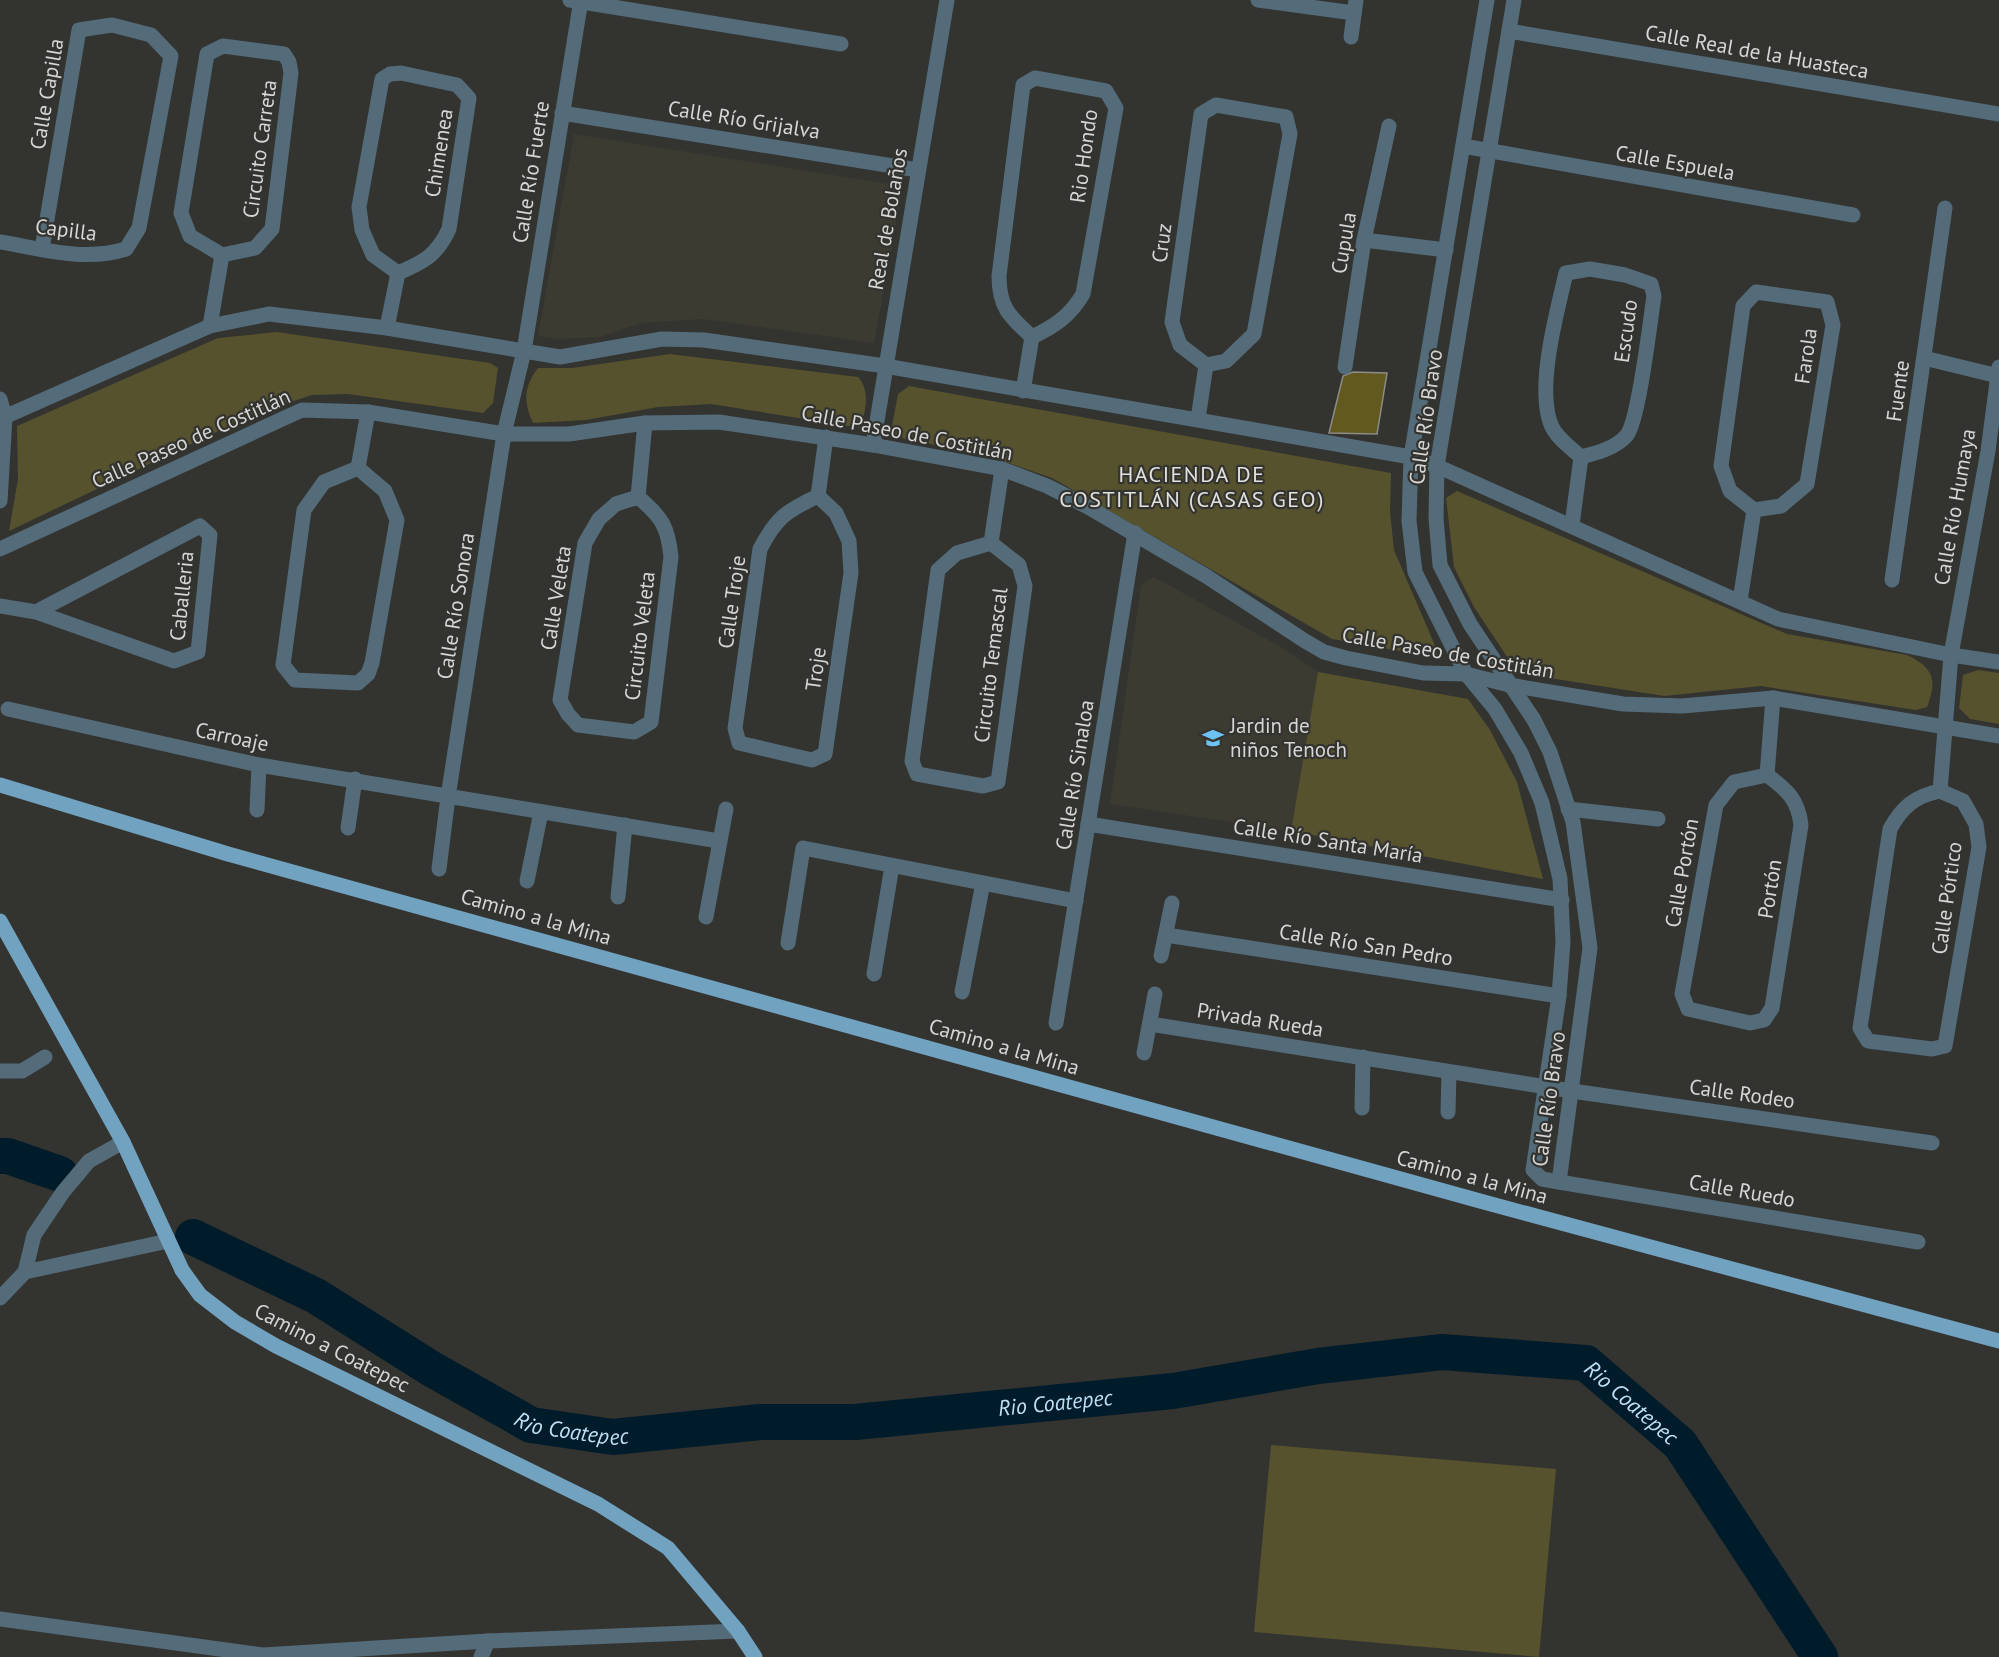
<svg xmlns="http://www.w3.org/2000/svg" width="1999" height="1657" font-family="'PT Sans',sans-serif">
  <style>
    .built { fill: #3c3b32 }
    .green { fill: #56522e }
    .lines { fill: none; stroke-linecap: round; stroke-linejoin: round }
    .river { stroke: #001c2b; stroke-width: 36 }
    .building { fill: #61591d; stroke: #8d8c89; stroke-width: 1.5 }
    .minor { stroke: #546c7a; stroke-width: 15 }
    .major { stroke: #71a3c1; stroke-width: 15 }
    .labels { text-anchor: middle; stroke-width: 4.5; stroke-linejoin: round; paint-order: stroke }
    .street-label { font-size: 21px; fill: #d7d6d4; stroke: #333330 }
    .poi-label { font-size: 21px; fill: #d7d6d4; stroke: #333330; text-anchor: start }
    .neighbourhood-label { font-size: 22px; letter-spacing: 1.5px; fill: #e2e1dd; stroke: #333330 }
    .water-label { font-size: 22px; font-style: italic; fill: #bedff3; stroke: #333330 }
  </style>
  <rect width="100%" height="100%" fill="#333330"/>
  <g class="built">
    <path d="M 574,134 L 903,186 L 874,343 L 703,319 L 641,323 L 600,337 L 558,339 L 538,336 Z"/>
    <path d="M 1154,577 L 1281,647 L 1318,672 L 1291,831 L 1110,804 L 1141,585 Z"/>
  </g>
  <g class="green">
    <path d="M 277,332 L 490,363 L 498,368 L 493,403 L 483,413 L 348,394 L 312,395 L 254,414 L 9,531 L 18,479 L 17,426 L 218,338 Z"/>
    <path d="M 670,354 L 858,377 C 871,391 865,411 861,428 L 711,404 L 658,407 L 586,420 L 533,423 C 523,402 524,386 538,368 L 572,368 Z"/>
    <path d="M 909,386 L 1391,473 L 1390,512 L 1394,550 L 1437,650 L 1437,656 L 1428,656 L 1332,639 L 1052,478 L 980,453 L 908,440 L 895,435 L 892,426 L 898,394 Z"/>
    <path d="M 1457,491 L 1787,634 L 1907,655 C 1933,667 1938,680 1927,707 L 1916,710 L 1761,686 L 1664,696 L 1518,673 L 1474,607 L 1454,567 L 1446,498 Z"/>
    <path d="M 1978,670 L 1999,673 L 1999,724 L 1970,719 L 1959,708 L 1963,675 Z"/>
    <path d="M 1318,672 L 1468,699 L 1490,730 L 1517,782 L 1543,879 L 1291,831 Z"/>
    <path d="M 1271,1445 L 1556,1469 L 1539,1657 L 1254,1632 Z"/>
  </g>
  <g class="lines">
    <g class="river">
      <path d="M 0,1156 L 8,1156 L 60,1174"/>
      <path id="s1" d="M 193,1237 L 316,1296 L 430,1368 L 531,1425 L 613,1437 L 760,1422 L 855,1422 L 1173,1391 L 1318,1366 L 1442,1352 L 1586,1363 L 1680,1444 L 1820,1657"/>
    </g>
  </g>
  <path class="building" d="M 1353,372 L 1387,373 L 1377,434 L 1329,433 L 1343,376 Z"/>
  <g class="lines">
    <g class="minor">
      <path d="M 570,0 L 841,44"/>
      <path d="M 1258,0 L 1354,13"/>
      <path d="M 1487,0 L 1411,457 L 1409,521 L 1415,572 L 1466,674 L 1495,709 L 1521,753 L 1542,803 L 1560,879 L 1563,942 L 1559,996 L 1533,1170 L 1542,1179 L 1559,1182 L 1918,1242"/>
      <path d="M 1514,0 L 1437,466 L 1436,518 L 1440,565 L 1470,624 L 1534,720 L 1550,752 L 1573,822 L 1590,948 L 1559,1182"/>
      <path d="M 1509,31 L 1999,114"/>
      <path d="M 1351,37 L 1356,0"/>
      <path d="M 223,46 L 284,54 L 289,62 L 291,73 L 272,229 L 255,248 L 222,255 L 190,236 L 181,213 L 207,54 Z"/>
      <path d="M 401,73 L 457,85 L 469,98 L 449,229 C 437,255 424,262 398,273 L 373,255 L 362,230 L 359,207 L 382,79 L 390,74 Z"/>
      <path d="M 1035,78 L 1106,91 L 1116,108 L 1083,294 C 1070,316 1055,326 1032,337 C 1010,317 999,308 999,276 L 1023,85 Z"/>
      <path d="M 1216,105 L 1286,117 L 1290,134 L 1254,334 L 1226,361 L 1206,365 L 1180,345 L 1172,322 L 1201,114 Z"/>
      <path d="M 562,113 L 918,170"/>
      <path d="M 1463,146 L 1853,215"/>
      <path d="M 1364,240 L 1446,250"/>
      <path d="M 0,242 C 43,249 84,262 126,249 L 139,228 L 171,56 L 151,35 L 112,25 L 79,30 L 42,249"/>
      <path d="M 1590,269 L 1625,275 L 1651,284 L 1654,296 C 1650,322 1639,419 1627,435 C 1616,448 1597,453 1581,457 C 1571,448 1558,439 1552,427 C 1535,390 1557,312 1566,273 Z"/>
      <path d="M 1756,292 L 1827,302 L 1833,325 L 1807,484 L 1781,506 L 1754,510 L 1730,491 L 1721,466 L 1743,306 Z"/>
      <path d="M 210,326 L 222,255"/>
      <path d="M 387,328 L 398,273"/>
      <path d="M 1924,358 L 1998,376"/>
      <path d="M 1345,367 L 1364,240 L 1389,126"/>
      <path d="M 1023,391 L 1032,337"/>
      <path d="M 0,399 L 5,417 L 0,501"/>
      <path d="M 0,419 L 210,326 L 269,314 L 387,328 L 560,357 L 662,339 L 704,340 L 885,366 L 1411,457 L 1437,466 L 1778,619 L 1951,655 L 1999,662"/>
      <path d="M 1198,419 L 1206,365"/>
      <path d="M 873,445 L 947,0"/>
      <path d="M 358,468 L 385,491 L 397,520 L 372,663 L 368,674 L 358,683 L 295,680 L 283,665 L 304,510 L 324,482 Z"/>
      <path d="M 358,468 L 368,412"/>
      <path d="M 818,496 L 836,513 L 849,541 L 851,573 L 825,754 L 812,760 L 739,743 L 735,728 L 760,549 C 776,518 786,511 818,496 Z"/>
      <path d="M 818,496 L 826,437"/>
      <path d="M 638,497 C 662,517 668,527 671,557 L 651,722 L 634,732 L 578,725 L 568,714 L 560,700 L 585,543 L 599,519 L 616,504 Z"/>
      <path d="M 638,497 L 645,423"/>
      <path d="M 1572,525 L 1581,457"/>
      <path d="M 991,543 L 1019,565 L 1025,586 L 998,782 L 983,786 L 917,774 L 912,761 L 938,570 L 957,553 Z"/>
      <path d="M 991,543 L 1002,469"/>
      <path d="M 0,549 L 302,410 L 368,412 L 504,434 L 569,434 L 645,423 L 719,422 L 873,445 L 1002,469 L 1047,486 L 1088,507 L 1206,576 L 1305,641 L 1324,652 L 1346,658 L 1423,673 L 1466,674 L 1509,685 L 1623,704 L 1682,706 L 1773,698 L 1999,736"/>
      <path d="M 1892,580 L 1945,208"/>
      <path d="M 1740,601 L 1754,510"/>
      <path d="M 0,606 L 36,612 L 174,661 L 198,652 L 210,535 L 200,526 L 36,612"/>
      <path d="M 8,709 L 259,765 L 719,841"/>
      <path d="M 1767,775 C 1787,790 1798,799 1801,825 L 1772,1008 L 1764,1020 L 1750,1023 L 1688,1009 L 1682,994 L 1716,805 L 1734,782 Z"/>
      <path d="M 1767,775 L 1773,698"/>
      <path d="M 1940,791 L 1963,801 L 1976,824 L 1979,847 L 1945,1046 L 1932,1049 L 1868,1041 L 1860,1028 L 1890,829 C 1902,807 1915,796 1940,791 Z"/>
      <path d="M 1940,791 L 1951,655 L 1988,451 L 1999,367"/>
      <path d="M 1568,809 L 1658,819"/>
      <path d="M 257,810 L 259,765"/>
      <path d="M 1088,824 L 1562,900"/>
      <path d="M 348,828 L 355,779"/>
      <path d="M 439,869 L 448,797 L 504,434 L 524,351 L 581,0"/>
      <path d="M 527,881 L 541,812"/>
      <path d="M 618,897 L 625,825"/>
      <path d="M 706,917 L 726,809"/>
      <path d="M 1166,935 L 1559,996"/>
      <path d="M 788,943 L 803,848 L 1076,901"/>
      <path d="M 1161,956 L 1172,903"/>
      <path d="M 874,974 L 892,866"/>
      <path d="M 962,992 L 983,883"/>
      <path d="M 1056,1023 L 1135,533"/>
      <path d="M 1150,1024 L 1572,1091 L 1932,1143"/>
      <path d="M 1144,1053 L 1155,994"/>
      <path d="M 0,1071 L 22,1071 L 45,1057"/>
      <path d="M 1362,1108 L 1363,1057"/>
      <path d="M 1448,1112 L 1449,1072"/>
      <path d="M 25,1272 L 34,1235 L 63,1192 L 89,1161 L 123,1142"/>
      <path d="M 0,1298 L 25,1272 L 168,1241"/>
      <path d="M 0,1619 L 263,1655 L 488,1641"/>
      <path d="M 481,1657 L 488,1641 L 738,1631"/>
    </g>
    <g class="major">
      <path d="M 0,785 L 228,854 L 1480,1201 L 1999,1341"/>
      <path d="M 0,921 L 123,1142 L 182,1270 L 200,1295 L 235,1322 L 276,1346 L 598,1504 L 668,1548 L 738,1631 L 755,1657"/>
    </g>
  </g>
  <defs>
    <symbol id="school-bare" viewBox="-9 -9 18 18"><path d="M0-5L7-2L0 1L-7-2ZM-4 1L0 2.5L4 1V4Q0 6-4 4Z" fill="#6cc3f2" stroke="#333330" stroke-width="2.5" paint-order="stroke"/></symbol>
  </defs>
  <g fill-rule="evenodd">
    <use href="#school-bare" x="1198" y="723" width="30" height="30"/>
  </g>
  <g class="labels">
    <g class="street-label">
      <text transform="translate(1757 52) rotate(10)" y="7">Calle Real de la Huasteca</text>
      <text transform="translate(47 94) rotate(-80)" y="7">Calle Capilla</text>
      <text transform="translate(744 120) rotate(9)" y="7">Calle Río Grijalva</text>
      <text transform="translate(260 149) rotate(-82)" y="7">Circuito Carreta</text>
      <text transform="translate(439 153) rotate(-81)" y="7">Chimenea</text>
      <text transform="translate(1084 156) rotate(-82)" y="7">Rio Hondo</text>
      <text transform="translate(1675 163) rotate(10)" y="7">Calle Espuela</text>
      <text transform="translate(531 172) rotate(-81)" y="7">Calle Río Fuerte</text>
      <text transform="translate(888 219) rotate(-80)" y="7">Real de Bolaños</text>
      <text transform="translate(66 230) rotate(7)" y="7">Capilla</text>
      <text transform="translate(1162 243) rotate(-82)" y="7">Cruz</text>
      <text transform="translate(1344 243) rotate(-80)" y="7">Cupula</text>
      <text transform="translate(1626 331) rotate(-82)" y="7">Escudo</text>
      <text transform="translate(1806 356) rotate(-82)" y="7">Farola</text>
      <text transform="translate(1898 391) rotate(-82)" y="7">Fuente</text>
      <text transform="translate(1426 417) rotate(-82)" y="7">Calle Río Bravo</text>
      <text transform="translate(907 433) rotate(11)" y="7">Calle Paseo de Costitlán</text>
      <text transform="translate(191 439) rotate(-24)" y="7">Calle Paseo de Costitlán</text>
      <text transform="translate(1955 507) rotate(-80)" y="7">Calle Río Humaya</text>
      <text transform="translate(182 596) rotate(-84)" y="7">Caballeria</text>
      <text transform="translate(556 598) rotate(-81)" y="7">Calle Veleta</text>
      <text transform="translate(732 602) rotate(-82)" y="7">Calle Troje</text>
      <text transform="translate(456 606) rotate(-81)" y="7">Calle Río Sonora</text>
      <text transform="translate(640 636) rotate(-83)" y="7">Circuito Veleta</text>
      <text transform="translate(1448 653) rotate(10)" y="7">Calle Paseo de Costitlán</text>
      <text transform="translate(991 665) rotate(-83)" y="7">Circuito Temascal</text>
      <text transform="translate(816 669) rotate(-82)" y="7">Troje</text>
      <text transform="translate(232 737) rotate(12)" y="7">Carroaje</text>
      <text transform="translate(1075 775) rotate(-81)" y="7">Calle Río Sinaloa</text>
      <text transform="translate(1328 841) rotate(9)" y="7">Calle Río Santa María</text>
      <text transform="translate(1682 873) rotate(-80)" y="7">Calle Portón</text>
      <text transform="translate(1770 889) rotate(-81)" y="7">Portón</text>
      <text transform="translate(1947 898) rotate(-82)" y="7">Calle Pórtico</text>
      <text transform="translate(536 917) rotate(16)" y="7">Camino a la Mina</text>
      <text transform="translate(1366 945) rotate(9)" y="7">Calle Río San Pedro</text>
      <text transform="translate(1260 1020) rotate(9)" y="7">Privada Rueda</text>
      <text transform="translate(1004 1047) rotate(16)" y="7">Camino a la Mina</text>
      <text transform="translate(1742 1094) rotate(8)" y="7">Calle Rodeo</text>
      <text transform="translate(1549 1099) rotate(-82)" y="7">Calle Río Bravo</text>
      <text transform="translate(1472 1177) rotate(15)" y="7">Camino a la Mina</text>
      <text transform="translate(1742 1191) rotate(10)" y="7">Calle Ruedo</text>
      <text transform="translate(332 1348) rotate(27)" y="7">Camino a Coatepec</text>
    </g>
    <g class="poi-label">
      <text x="1230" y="733">Jardin de<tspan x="1230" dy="24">niños Tenoch</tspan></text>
    </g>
    <g class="neighbourhood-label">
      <text x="1192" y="482">HACIENDA DE<tspan x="1192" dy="25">COSTITLÁN (CASAS GEO)</tspan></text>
    </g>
    <g class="water-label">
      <text dy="8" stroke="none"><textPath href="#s1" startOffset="914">Rio Coatepec</textPath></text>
      <text dy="8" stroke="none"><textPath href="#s1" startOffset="1509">Rio Coatepec</textPath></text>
      <text dy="8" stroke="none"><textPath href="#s1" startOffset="428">Rio Coatepec</textPath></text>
    </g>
  </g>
</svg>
